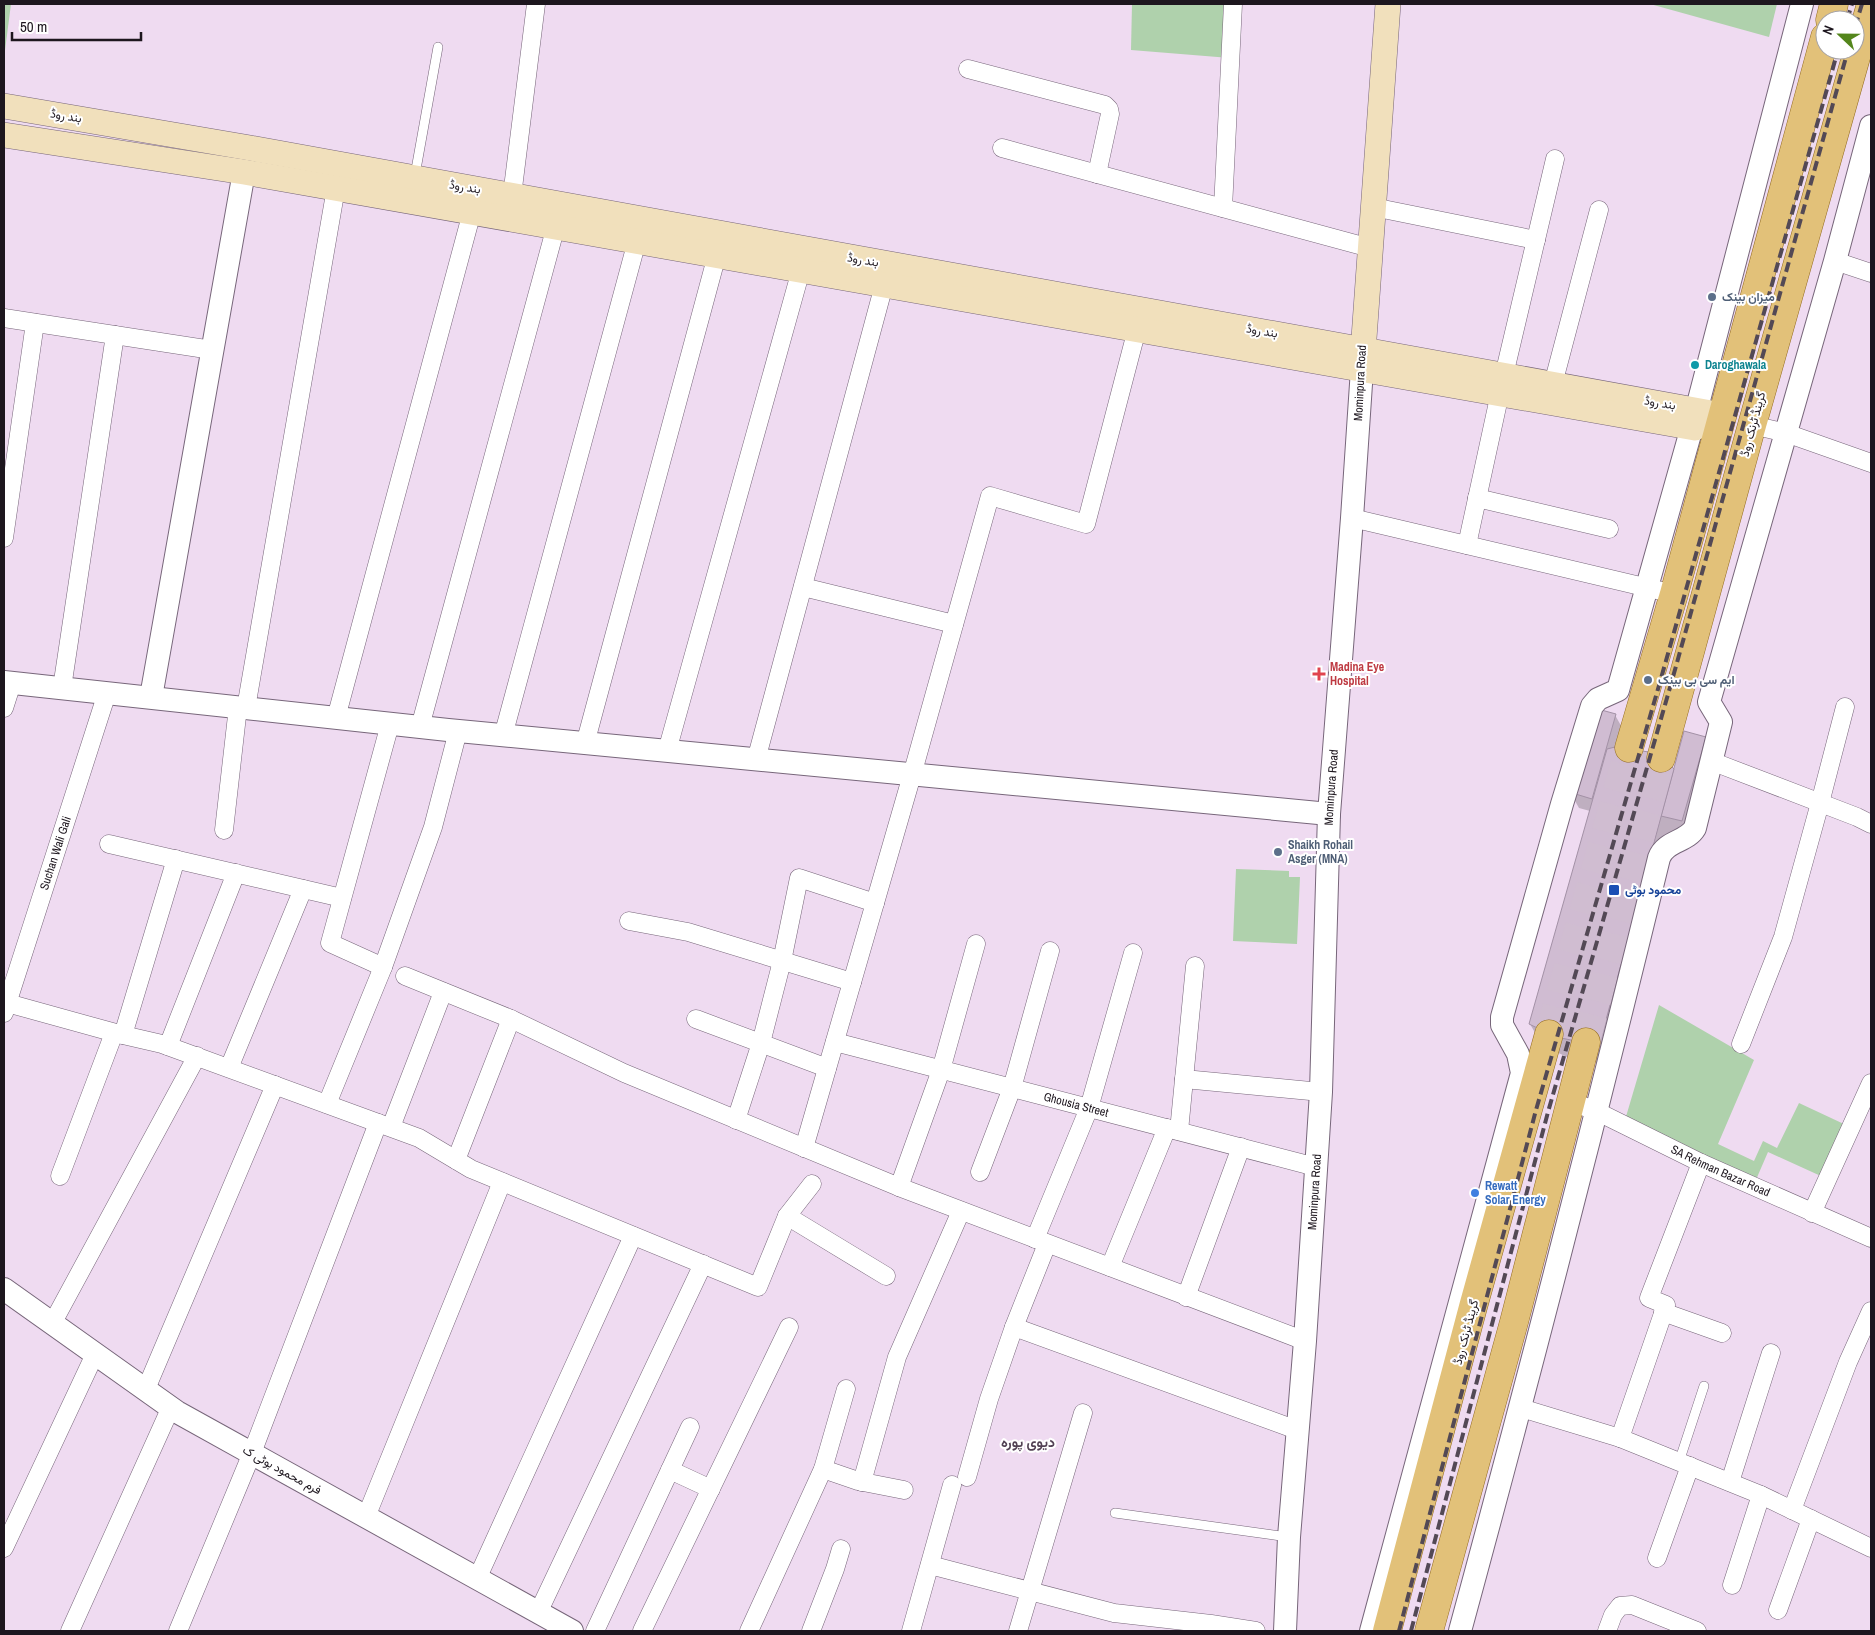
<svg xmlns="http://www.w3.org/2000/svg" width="1875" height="1635" font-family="'Archivo Narrow',Vazirmatn,sans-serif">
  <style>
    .green { fill: #afd1ac }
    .shadow { fill: #0003 }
    .building { fill: #d0bcd2; stroke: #a391a6 }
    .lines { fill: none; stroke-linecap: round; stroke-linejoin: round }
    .primary-tunnel { stroke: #d0bdd1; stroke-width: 28; stroke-dasharray: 28 14; stroke-linecap: butt }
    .service-casing { stroke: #77667a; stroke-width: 10 }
    .minor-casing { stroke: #77667a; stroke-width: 19 }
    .tertiary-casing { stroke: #77667a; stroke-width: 24 }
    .secondary-casing { stroke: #77667a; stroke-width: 26 }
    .primary-casing { stroke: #916a1f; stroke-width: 29 }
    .service { stroke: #fff; stroke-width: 9 }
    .minor { stroke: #fff; stroke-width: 18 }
    .tertiary { stroke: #fff; stroke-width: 22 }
    .secondary { stroke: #f1e0bc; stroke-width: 25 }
    .primary { stroke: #e2c179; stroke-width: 28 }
    .rail { stroke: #534955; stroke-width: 4; stroke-dasharray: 10 5; stroke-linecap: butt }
    .service-dot { fill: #5c6f8a; stroke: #fff; stroke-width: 2 }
    .culture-dot { fill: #0f9aa8; stroke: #fff; stroke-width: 2 }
    .health-dot { fill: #e0444e; stroke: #fff; stroke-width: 2 }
    .transit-dot { fill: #1a4fb4; stroke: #fff; stroke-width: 2 }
    .shop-dot { fill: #3f7fe0; stroke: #fff; stroke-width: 2 }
    .labels { text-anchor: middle; stroke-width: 4; stroke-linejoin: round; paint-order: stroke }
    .street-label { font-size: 12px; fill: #1d161e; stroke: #fff }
    .service-label { font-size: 12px; font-weight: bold; fill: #4e5e75; stroke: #fff; text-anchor: start }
    .culture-label { font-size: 12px; font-weight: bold; fill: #0d838f; stroke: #fff; text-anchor: start }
    .health-label { font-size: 12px; font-weight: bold; fill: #be3a42; stroke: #fff; text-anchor: start }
    .transit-label { font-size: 12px; font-weight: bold; fill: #164399; stroke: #fff; text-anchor: start }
    .shop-label { font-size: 12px; font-weight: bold; fill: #366cbe; stroke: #fff; text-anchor: start }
    .neighbourhood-label { font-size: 14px; font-weight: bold; fill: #534255; stroke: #fff }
  </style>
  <rect width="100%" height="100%" fill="#efdbf1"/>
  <g class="green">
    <path d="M 4,4 L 11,4 L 4,58 Z"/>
    <path d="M 1132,4 L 1233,4 L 1230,58 L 1131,50 Z"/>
    <path d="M 1650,4 L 1777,4 L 1769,37 Z"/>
    <path d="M 1236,869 L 1289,871 L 1289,877 L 1300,877 L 1297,944 L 1233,941 Z"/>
    <path d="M 1659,1005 L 1754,1060 L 1718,1144 L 1754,1161 L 1763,1141 L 1777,1148 L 1799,1103 L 1846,1125 L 1823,1177 L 1768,1152 L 1755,1182 L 1625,1120 Z"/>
  </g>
  <path class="shadow" d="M 1615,715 L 1624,731 L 1619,749 L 1675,771 L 1705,738 L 1714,754 L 1691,836 L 1674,832 L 1611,1062 L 1594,1062 L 1569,1058 L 1542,1045 L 1530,1024 L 1590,811 L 1579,808 L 1570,792 Z"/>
  <g class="building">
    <path d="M 1594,708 L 1616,714 L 1592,799 L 1569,792 Z"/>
    <path d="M 1684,731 L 1706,737 L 1682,821 L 1661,816 Z"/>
    <path d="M 1615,747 L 1649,752 L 1668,763 L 1674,769 L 1600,1042 L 1581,1042 L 1556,1037 L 1529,1024 L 1607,749 Z"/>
  </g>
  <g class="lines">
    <g class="primary-tunnel">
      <path d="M 1549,1034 L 1629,748"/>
      <path d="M 1586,1042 L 1661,758"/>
    </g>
    <defs>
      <g id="service">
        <path d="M 415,175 L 438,47"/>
        <path d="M 1679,1462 L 1704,1386"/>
        <path d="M 1115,1513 L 1288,1537"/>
      </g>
      <g id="minor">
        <path d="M 968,69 L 1105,105 L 1109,109 L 1110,114 L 1097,174"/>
        <path d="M 1002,148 L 1370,248"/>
        <path d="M 512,196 L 536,4"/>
        <path d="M 1373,207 L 1536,240"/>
        <path d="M 1223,208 L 1233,4"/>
        <path d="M 1835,261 L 1871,273"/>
        <path d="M 4,318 L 212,350"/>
        <path d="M 1504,375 L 1555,159"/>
        <path d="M 1553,384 L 1599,210"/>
        <path d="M 1752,425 L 1786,433 L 1871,463"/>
        <path d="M 1477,498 L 1609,529"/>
        <path d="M 1352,518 L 1674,594"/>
        <path d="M 4,538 L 35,323"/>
        <path d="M 1467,545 L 1500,393"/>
        <path d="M 803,587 L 954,624"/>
        <path d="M 62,688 L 115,335"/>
        <path d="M 4,708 L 12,683"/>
        <path d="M 246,708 L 336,188"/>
        <path d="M 336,718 L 472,212"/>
        <path d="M 390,724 L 330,943 L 383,967 L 433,827 L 458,731"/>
        <path d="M 420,727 L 556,226"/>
        <path d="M 503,736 L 637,241"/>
        <path d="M 585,744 L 717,255"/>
        <path d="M 667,751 L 801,270"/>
        <path d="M 756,760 L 884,285"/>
        <path d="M 1711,761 L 1857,817 L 1871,824"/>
        <path d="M 224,830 L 238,707"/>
        <path d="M 109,844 L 342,898"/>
        <path d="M 629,921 L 688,932 L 852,982"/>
        <path d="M 405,976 L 511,1019 L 624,1073 L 899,1187 L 1305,1341"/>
        <path d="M 7,1003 L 123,1035 L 162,1044 L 419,1138 L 471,1169 L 758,1287 L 787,1216 L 812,1184"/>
        <path id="s1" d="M 4,1013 L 107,693"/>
        <path d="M 696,1019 L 827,1068"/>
        <path d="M 123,1035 L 176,859"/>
        <path id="s2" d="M 835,1042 L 1316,1167"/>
        <path d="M 1741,1044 L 1783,937 L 1820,803 L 1845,707"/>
        <path d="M 168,1046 L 236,873"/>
        <path d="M 229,1068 L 303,889"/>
        <path d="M 1184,1079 L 1321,1092"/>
        <path id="s3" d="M 1570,1101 L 1598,1112 L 1701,1163 L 1871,1238"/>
        <path d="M 327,1104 L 383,967"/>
        <path d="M 736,1120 L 761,1043 L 782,961 L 799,878 L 875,903"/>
        <path d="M 391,1127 L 443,992"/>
        <path d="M 1179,1131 L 1195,966"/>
        <path d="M 804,1148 L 912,775 L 990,496 L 1086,524 L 1137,329"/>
        <path d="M 456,1160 L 511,1019"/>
        <path d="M 980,1172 L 1012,1088 L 1050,951"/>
        <path d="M 60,1176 L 114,1033"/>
        <path d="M 899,1187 L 941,1070 L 976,944"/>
        <path d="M 1812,1213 L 1871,1083"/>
        <path d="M 787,1216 L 886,1276"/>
        <path d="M 1035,1239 L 1089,1108 L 1133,953"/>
        <path d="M 1047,1244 L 1014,1327 L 1297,1430"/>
        <path d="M 1110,1267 L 1167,1128"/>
        <path d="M 1186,1297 L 1241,1147"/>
        <path d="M 1663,1312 L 1722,1333"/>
        <path d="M 52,1324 L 197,1056"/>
        <path d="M 146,1389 L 275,1085"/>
        <path d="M 1521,1408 L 1620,1438 L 1761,1495 L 1871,1548"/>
        <path d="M 1620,1438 L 1666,1305 L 1649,1298 L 1701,1163"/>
        <path d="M 823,1469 L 858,1481 L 904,1490"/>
        <path d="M 670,1470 L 711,1489"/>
        <path d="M 967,1477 L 989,1399 L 1014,1327"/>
        <path d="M 862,1482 L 897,1357 L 961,1211"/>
        <path d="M 1730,1482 L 1771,1353"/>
        <path d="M 1792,1510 L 1848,1362 L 1871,1311"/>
        <path d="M 366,1517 L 502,1182"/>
        <path d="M 4,1548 L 95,1354"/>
        <path d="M 1657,1558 L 1690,1466"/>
        <path d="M 930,1565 L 1114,1613 L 1211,1624 L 1256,1631"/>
        <path d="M 477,1579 L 633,1236"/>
        <path d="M 1732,1585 L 1761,1495"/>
        <path d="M 1778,1610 L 1811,1519"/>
        <path d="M 538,1613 L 703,1264"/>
        <path d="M 70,1631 L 171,1407"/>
        <path d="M 178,1631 L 252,1453 L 378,1123"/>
        <path d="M 595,1631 L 690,1427"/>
        <path d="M 642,1631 L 789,1327"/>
        <path d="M 749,1631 L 823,1469 L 846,1389"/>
        <path d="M 811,1631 L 835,1569 L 841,1549"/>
        <path d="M 911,1631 L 952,1485"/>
        <path d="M 1018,1631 L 1083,1413"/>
        <path d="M 1607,1631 L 1613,1615 L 1620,1606 L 1632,1605 L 1697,1631"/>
      </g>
      <g id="tertiary">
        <path d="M 4,682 L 448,730 L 1329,814"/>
        <path d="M 151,697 L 244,172"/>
        <path d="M 4,1289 L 177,1412 L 572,1631"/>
        <path id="s4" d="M 1285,1631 L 1289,1537 L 1305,1341 L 1321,1092 L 1329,814 L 1352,518 L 1362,369"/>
        <path d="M 1371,1631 L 1522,1073 L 1518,1054 L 1502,1025 L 1502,1017 L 1562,804 L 1592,706 L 1598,699 L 1618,690 L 1692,427 L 1802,4"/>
        <path d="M 1460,1631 C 1530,1374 1596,1117 1659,858 C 1665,841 1687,842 1695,828 L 1721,722 L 1709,702 L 1835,261 L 1871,126"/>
      </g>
      <g id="secondary">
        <path d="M 4,106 L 250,148 L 1722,415"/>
        <path d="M 4,135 L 244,172 L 1695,428"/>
        <path d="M 1362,366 L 1388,4"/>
      </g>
      <g id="primary">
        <path d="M 1830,20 L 1834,4"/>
        <path d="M 1629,748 L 1674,594 L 1825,37"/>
        <path d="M 1661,758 L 1752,425 L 1871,4"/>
        <path d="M 1387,1631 L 1473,1307 L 1549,1034"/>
        <path d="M 1429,1631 L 1514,1322 L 1586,1042"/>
      </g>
    </defs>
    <use href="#service" class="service-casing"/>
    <use href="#minor" class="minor-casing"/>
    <use href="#tertiary" class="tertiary-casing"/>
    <use href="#secondary" class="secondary-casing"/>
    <use href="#primary" class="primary-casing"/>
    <use href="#service" class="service"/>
    <use href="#minor" class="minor"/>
    <use href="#tertiary" class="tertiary"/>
    <use href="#secondary" class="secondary"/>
    <use href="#primary" class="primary"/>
    <g class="rail">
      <path d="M 1847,20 L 1852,4"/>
      <path d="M 1855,27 L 1862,4"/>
      <path d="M 1399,1631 L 1536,1110 L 1660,682 L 1838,50"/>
      <path d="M 1411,1631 L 1548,1112 L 1671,684 L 1848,50"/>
    </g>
  </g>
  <g class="service-dot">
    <circle cx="1712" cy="297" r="5"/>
    <circle cx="1648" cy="680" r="5"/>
    <circle cx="1278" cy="852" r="5"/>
  </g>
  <circle class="culture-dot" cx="1695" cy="365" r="5"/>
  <path class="health-dot" d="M1316.5 666.5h5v5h5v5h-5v5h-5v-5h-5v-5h5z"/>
  <rect class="transit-dot" x="1608" y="884" width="12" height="12" rx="2.5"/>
  <circle class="shop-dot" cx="1475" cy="1193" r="5"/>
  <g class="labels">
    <g class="street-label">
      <text transform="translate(66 116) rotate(10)" y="4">بند روڈ</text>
      <text transform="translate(465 187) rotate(10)" y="4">بند روڈ</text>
      <text transform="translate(863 260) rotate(10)" y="4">بند روڈ</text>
      <text transform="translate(1262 331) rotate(10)" y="4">بند روڈ</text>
      <text transform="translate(1360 383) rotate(-87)" y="4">Mominpura Road</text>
      <text transform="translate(1660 403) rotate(10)" y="4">بند روڈ</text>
      <text transform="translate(1753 424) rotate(-75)" y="4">گرینڈ ٹرنک روڈ</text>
      <text dy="4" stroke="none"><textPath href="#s4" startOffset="845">Mominpura Road</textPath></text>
      <text dy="4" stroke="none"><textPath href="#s1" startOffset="168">Suchan Wali Gali</textPath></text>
      <text dy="4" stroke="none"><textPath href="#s2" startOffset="249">Ghousia Street</textPath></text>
      <text dy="4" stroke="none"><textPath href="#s3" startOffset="166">SA Rehman Bazar Road</textPath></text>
      <text dy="4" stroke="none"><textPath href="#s4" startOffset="440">Mominpura Road</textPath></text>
      <text transform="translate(1466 1332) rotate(-75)" y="4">گرینڈ ٹرنک روڈ</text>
      <text transform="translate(282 1470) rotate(29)" y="4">فرم محمود بوٹی ک</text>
    </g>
    <g class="service-label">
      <text x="1722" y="301">میزان بینک</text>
      <text x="1658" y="684">ایم سی بی بینک</text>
      <text x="1288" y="849">Shaikh Rohail<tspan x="1288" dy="14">Asger (MNA)</tspan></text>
    </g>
    <g class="culture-label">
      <text x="1705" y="369">Daroghawala</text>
    </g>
    <g class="health-label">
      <text x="1330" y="671">Madina Eye<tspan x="1330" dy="14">Hospital</tspan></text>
    </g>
    <g class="transit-label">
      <text x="1625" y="894">محمود بوٹی</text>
    </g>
    <g class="shop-label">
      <text x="1485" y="1190">Rewatt<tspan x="1485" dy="14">Solar Energy</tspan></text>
    </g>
    <g class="neighbourhood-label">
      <text x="1028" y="1447">دیوی پورہ</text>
    </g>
  </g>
  <rect width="1875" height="1635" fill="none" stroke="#1d161e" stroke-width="10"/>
  <g transform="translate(1840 35) rotate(292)"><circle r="24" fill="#ffffff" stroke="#a5a2a5"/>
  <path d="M0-4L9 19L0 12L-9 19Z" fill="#54861c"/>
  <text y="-8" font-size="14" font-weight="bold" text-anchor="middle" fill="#1d161e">N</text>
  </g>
  <path d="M12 32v8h129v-8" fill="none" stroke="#1d161e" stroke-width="2.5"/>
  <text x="20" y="32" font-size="15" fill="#1d161e" stroke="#ffffff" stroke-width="4" paint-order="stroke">50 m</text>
</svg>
